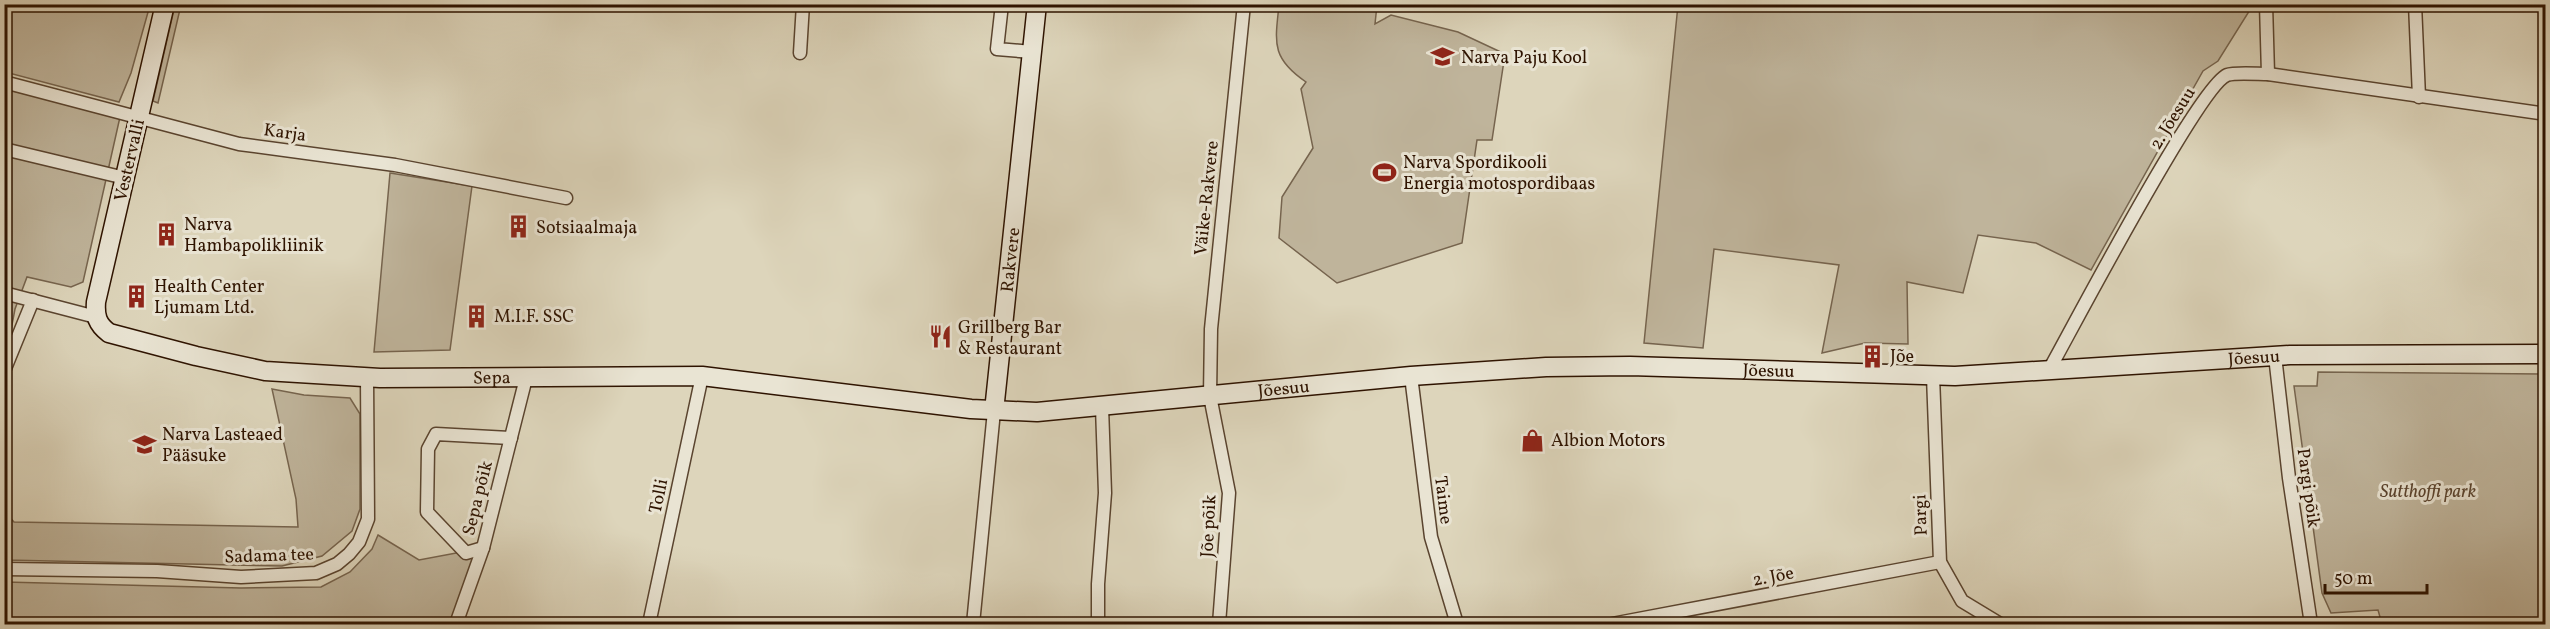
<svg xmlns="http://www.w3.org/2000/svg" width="2550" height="629" font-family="Vollkorn,serif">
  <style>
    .green { fill: #bfb49b; stroke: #76644e; stroke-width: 1.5 }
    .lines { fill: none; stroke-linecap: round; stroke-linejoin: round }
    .street-casing { stroke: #5a442f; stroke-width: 15 }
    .secondary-casing { stroke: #2e1300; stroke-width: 21 }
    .street { stroke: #e9e4d3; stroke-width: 12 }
    .secondary { stroke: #e9e4d3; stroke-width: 18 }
    .labels { text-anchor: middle; stroke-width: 6; stroke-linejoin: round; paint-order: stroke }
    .poi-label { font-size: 18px; fill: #2e1300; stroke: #e9e4d3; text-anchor: start }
    .street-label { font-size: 18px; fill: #2e1300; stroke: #e9e4d3 }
    .park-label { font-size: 18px; font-style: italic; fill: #5a432e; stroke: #e9e4d3 }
  </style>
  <rect width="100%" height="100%" fill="#ddd5bb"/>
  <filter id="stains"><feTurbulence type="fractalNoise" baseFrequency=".00333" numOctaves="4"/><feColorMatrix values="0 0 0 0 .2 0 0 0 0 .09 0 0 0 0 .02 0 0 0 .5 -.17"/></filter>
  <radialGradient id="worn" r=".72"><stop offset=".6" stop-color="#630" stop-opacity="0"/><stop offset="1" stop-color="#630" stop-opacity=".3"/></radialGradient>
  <g class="green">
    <path d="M 4,5 L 150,5 L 131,73 L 119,102 L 5,72 Z"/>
    <path d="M 175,5 L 181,5 L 158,103 L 153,101 Z"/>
    <path d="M 1279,5 L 1377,5 L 1375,24 L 1391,15 L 1458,32 L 1505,54 L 1492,140 L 1477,140 L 1462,243 L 1337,283 L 1279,238 L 1282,197 L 1313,148 L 1301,89 L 1306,82 C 1271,58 1275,43 1279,5 Z"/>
    <path d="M 1678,5 L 1678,4 L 2253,5 L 2218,61 L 2203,71 L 2091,270 L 2036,243 L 1978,235 L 1963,293 L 1907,282 L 1908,344 L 1865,343 L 1822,353 L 1839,265 L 1714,249 L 1703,348 L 1644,343 Z"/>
    <path d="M 5,89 L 120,117 L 83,282 L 71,287 L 27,277 L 15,309 L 5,361 Z"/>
    <path d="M 390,173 L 472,186 L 450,350 L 374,352 Z"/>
    <path d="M 2318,372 L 2545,374 L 2545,624 L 2382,624 L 2378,610 L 2331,613 L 2322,593 L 2294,386 L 2317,386 Z"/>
    <path d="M 272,389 L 304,395 L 350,398 L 360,414 L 360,509 L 352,531 L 322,556 L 282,566 L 5,560 L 5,512 L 14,522 L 298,527 L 296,499 Z"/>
    <path d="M 378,535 L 419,560 L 483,548 L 456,624 L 5,624 L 5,582 L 241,588 L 321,587 L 350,572 L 372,549 Z"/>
  </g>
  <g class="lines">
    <defs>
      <g id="street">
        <path d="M 1002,4 L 997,49 L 1032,52"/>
        <path d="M 2266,4 L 2268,74"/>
        <path d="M 2415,4 L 2419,97"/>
        <path d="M 800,53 L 803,4"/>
        <path d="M 4,82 L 239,144 L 395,165 L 566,198"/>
        <path d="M 4,149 L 125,178"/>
        <path d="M 4,293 L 96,317"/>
        <path d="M 2275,356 L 2289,478 L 2311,624"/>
        <path d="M 2049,370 C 2072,329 2199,86 2227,75 C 2235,72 2258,74 2268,74 L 2546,114"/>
        <path d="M 4,371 L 33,300"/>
        <path d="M 1411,376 L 1431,537 L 1457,624"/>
        <path d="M 1933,376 L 1940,562 L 1962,601 L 2000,624"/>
        <path d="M 483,548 L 466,553 L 427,512 L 428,449 L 436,434 L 511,438"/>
        <path d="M 4,569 L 157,571 L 241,577 L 316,573 L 337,564 L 349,554 L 359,542 L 368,519 L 367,378"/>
        <path d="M 456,624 L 483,548 L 526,378"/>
        <path d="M 649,624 L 702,376"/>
        <path d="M 973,624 L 994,411"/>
        <path d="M 1098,624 L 1098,584 L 1105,493 L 1102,407"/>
        <path d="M 1219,624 L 1229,493 L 1210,396 L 1211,329 L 1244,4"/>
        <path d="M 1612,624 L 1940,562"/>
      </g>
      <g id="secondary">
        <path id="s1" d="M 165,4 L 96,302 C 95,316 97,324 109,333 L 196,356 L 265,371 L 380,378 L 702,376 L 971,409 L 1037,412 L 1411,376 L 1546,367 L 1630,366 L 1955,376 L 2290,355 L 2546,354"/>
        <path id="s2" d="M 994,411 L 1037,4"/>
      </g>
    </defs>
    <use href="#street" class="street-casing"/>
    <use href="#secondary" class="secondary-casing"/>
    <use href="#street" class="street"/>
    <use href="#secondary" class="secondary"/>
  </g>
  <defs>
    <symbol id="school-bare" viewBox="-9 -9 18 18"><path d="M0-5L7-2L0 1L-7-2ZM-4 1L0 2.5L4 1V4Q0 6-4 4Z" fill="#8f2418" stroke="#e9e4d3" stroke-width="2.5" paint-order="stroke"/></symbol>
    <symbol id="stadium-bare" viewBox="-9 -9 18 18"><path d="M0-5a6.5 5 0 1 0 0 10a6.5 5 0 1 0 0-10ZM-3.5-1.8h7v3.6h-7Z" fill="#8f2418" stroke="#e9e4d3" stroke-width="2.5" paint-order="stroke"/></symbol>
    <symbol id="building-bare" viewBox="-9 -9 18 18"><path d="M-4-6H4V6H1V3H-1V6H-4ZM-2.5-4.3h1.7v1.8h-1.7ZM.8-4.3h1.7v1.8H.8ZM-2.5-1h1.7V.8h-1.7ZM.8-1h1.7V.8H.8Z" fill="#8f2418" stroke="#e9e4d3" stroke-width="2.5" paint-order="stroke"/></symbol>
    <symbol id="restaurant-bare" viewBox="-9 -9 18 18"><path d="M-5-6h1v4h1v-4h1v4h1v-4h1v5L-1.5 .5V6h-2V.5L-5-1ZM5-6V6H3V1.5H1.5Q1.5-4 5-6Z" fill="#8f2418" stroke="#e9e4d3" stroke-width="2.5" paint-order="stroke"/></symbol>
    <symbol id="shop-bare" viewBox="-9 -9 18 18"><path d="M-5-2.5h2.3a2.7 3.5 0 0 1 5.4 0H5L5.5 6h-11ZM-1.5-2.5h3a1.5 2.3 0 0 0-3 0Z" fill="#8f2418" stroke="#e9e4d3" stroke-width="2.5" paint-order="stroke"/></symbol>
  </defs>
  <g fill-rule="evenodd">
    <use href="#school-bare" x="1426" y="40" width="33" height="33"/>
    <use href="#stadium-bare" x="1368" y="156" width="33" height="33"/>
    <use href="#building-bare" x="502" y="210" width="33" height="33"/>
    <use href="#building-bare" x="150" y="218" width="33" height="33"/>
    <use href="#building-bare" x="120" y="280" width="33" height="33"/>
    <use href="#building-bare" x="460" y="300" width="33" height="33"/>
    <use href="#restaurant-bare" x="924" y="320" width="33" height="33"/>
    <use href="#building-bare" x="1856" y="340" width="33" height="33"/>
    <use href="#shop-bare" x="1516" y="424" width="33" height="33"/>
    <use href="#school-bare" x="128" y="428" width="33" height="33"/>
  </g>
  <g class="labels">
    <g class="poi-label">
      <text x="1461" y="63">Narva Paju Kool</text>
      <text x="1403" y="168">Narva Spordikooli<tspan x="1403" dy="21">Energia motospordibaas</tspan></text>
      <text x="184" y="230">Narva<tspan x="184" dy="21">Hambapolikliinik</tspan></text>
      <text x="536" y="233">Sotsiaalmaja</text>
      <text x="154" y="292">Health Center<tspan x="154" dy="21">Ljumam Ltd.</tspan></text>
      <text x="494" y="322">M.I.F. SSC</text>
      <text x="958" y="333">Grillberg Bar<tspan x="958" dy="21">&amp; Restaurant</tspan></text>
      <text x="1890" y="362">Jõe</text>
      <text x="162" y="440">Narva Lasteaed<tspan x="162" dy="21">Pääsuke</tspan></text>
      <text x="1551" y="446">Albion Motors</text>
    </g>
    <g class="street-label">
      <text transform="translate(2172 118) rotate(-58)" y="6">2. Jõesuu</text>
      <text transform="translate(285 132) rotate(8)" y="6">Karja</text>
      <text transform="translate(129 160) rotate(-77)" y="6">Vestervalli</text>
      <text transform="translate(1206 198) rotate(-84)" y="6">Väike-Rakvere</text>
      <text dy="6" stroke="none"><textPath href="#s2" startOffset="152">Rakvere</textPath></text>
      <text dy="6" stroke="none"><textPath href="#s1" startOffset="2496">Jõesuu</textPath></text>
      <text dy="6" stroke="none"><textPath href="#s1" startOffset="2010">Jõesuu</textPath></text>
      <text dy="6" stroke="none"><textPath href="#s1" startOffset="729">Sepa</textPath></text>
      <text dy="6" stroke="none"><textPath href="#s1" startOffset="1524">Jõesuu</textPath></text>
      <text transform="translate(2309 488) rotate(82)" y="6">Pargi põik</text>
      <text transform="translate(658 496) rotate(-78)" y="6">Tolli</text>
      <text transform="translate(477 498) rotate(-76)" y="6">Sepa põik</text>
      <text transform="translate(1444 500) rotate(83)" y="6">Taime</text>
      <text transform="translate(1920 515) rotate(-92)" y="6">Pargi</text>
      <text transform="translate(1208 526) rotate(-87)" y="6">Jõe põik</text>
      <text transform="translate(269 555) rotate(-2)" y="6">Sadama tee</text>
      <text transform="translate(1773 576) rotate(-11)" y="6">2. Jõe</text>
    </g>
    <g class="park-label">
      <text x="2428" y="497">Sutthoffi park</text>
    </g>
  </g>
  <rect width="2550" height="629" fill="none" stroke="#ddd5bb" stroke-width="24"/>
  <rect x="6" y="6" width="2538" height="617" fill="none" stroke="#2e1300" stroke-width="3"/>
  <rect x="12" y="12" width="2526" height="605" fill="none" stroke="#2e1300" stroke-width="1.5"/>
  <path d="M2325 584v9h102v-9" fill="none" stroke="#2e1300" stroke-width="3"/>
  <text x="2334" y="584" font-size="18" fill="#2e1300" stroke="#e9e4d3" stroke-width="4.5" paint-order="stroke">50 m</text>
  <rect width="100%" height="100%" filter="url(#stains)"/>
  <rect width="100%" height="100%" fill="url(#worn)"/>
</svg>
